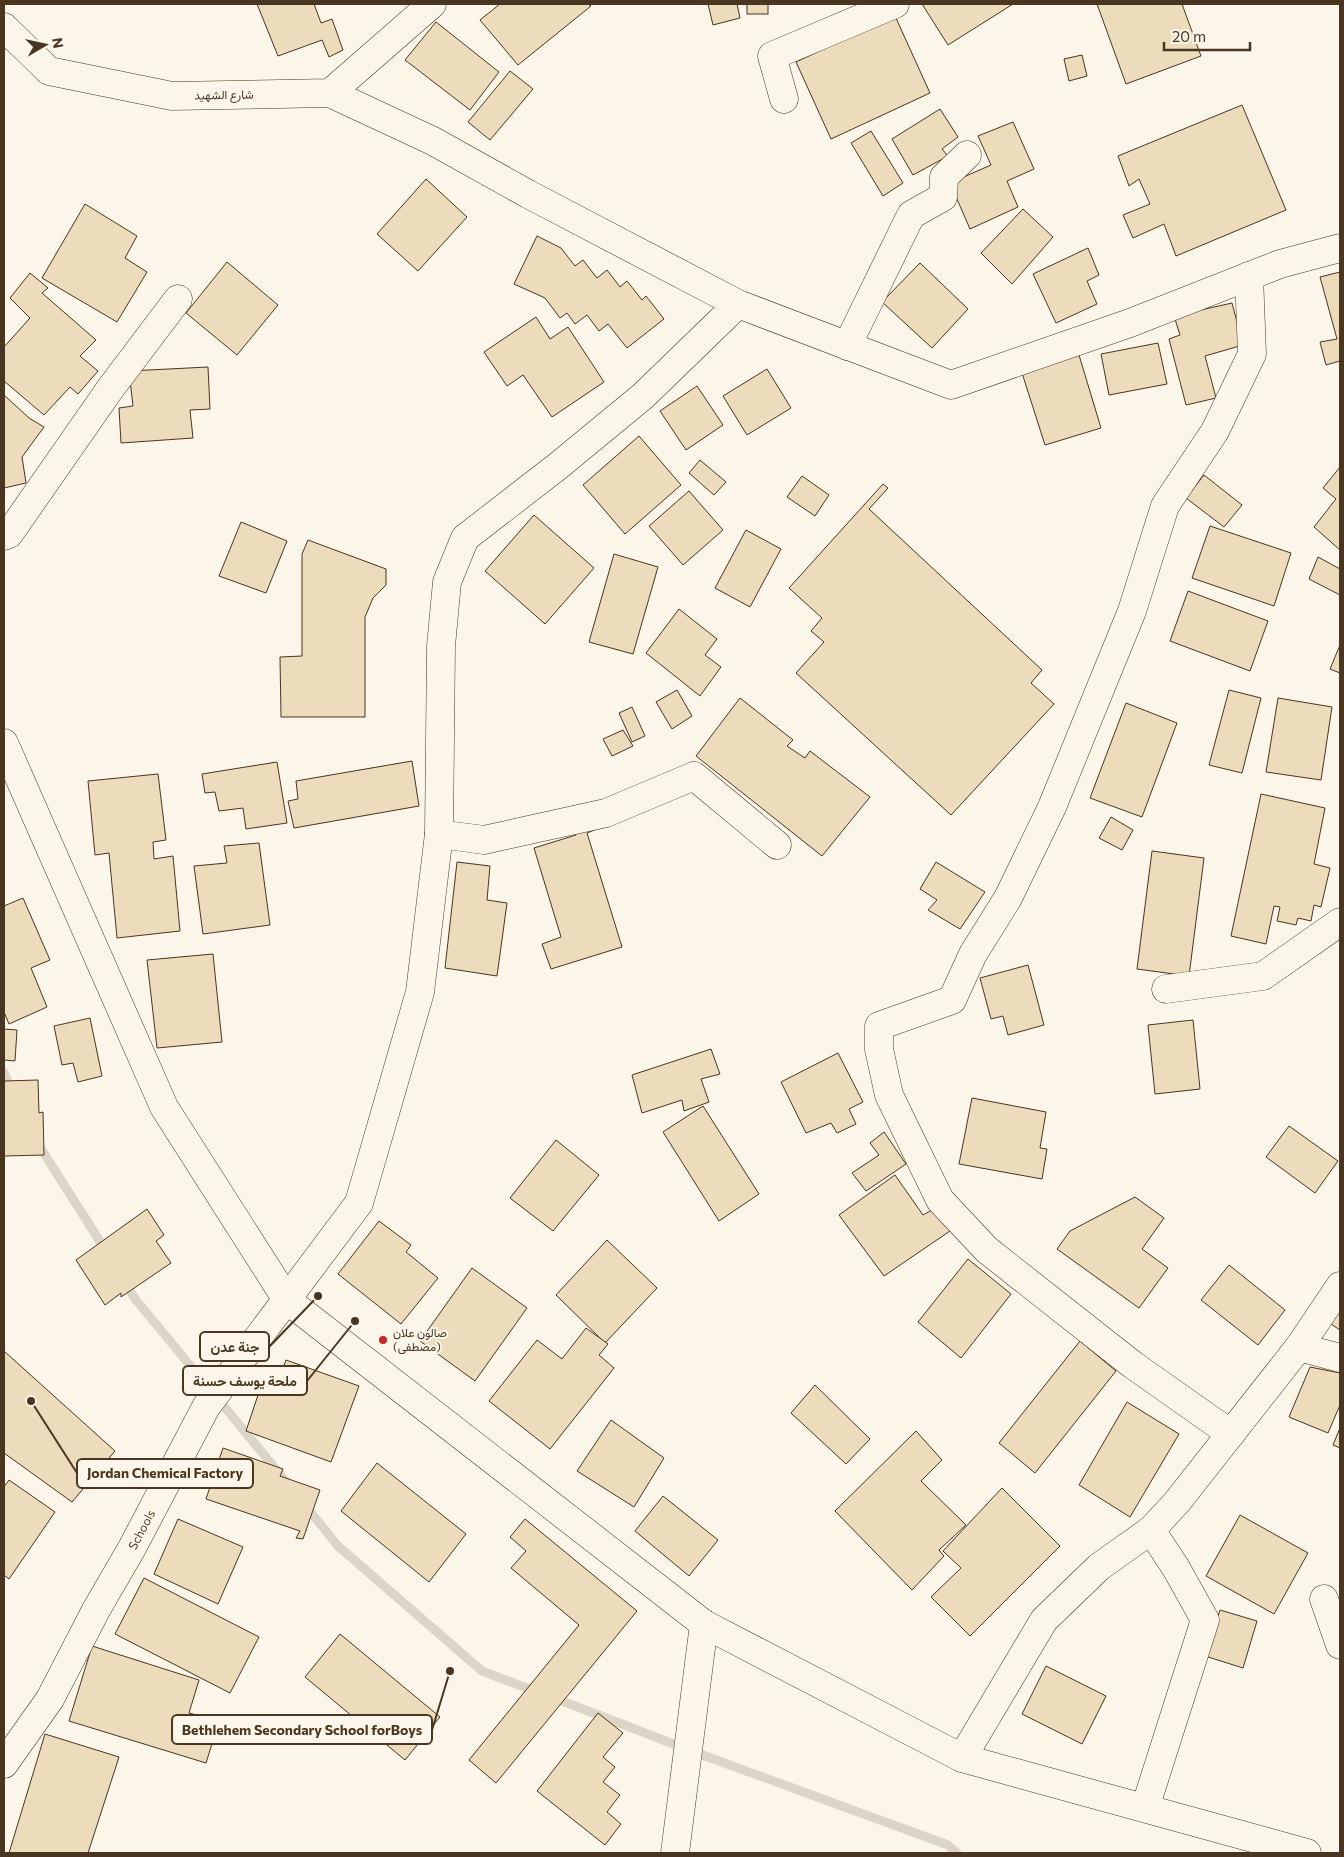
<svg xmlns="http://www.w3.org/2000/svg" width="1344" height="1857" font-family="Commissioner,Vazirmatn,sans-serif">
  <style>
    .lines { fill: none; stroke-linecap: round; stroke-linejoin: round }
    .stream { stroke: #dcd4c6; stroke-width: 9 }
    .building { fill: #ecdcbc; stroke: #4a3520 }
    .minor-casing { stroke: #4a3520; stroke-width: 29 }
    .minor { stroke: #fbf6e9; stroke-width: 28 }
    .poi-dot { fill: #c62828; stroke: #fbf6e9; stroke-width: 2 }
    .labels { text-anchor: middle; stroke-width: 4; stroke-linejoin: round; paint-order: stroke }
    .street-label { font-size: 12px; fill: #4a3520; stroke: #fbf6e9 }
    .poi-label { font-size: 12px; fill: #4a3520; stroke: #fbf6e9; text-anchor: start }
    .leader { fill: none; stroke: #4a3520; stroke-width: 2 }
    .callout-dot { fill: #4a3520; stroke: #fbf6e9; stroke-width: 2 }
    .callout { fill: #fbf6e9; stroke: #4a3520; stroke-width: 2 }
    .callout-label { font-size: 14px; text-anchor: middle; font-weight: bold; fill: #4a3520 }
  </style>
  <rect width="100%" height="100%" fill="#fbf6e9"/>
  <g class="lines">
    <g class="stream">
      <path d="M 4,1072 L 11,1090"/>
      <path d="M 38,1144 L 106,1251"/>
      <path d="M 124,1282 L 136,1300 L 289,1485"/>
      <path d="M 305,1505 L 338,1546 L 482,1671 L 537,1692"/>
      <path d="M 552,1697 L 689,1750 L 948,1845 L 957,1853"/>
    </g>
  </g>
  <g class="building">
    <path d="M 257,4 L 314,4 L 321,23 L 332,19 L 343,50 L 329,57 L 322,40 L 278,56 Z"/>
    <path d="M 500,4 L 588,4 L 591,6 L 518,65 L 480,20 Z"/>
    <path d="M 708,4 L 737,4 L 740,18 L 713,25 Z"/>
    <rect x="747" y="4" width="21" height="10"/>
    <path d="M 922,4 L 1013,4 L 948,45 Z"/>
    <path d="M 1097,4 L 1182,4 L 1201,56 L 1126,84 Z"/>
    <path d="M 895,16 L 930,93 L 831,139 L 796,62 Z"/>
    <path d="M 436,22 L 499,72 L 470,110 L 405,60 Z"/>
    <path d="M 1082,55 L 1087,76 L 1069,81 L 1064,59 Z"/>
    <path d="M 510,71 L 533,89 L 490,140 L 468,122 Z"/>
    <path d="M 1242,105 L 1286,210 L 1176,256 L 1164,224 L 1133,238 L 1123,215 L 1150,204 L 1139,179 L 1129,186 L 1118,156 Z"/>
    <path d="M 940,109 L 958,137 L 942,149 L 948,156 L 913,175 L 892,139 Z"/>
    <path d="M 1013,122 L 1034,169 L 1007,181 L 1018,207 L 970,229 L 950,183 L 991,165 L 978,136 Z"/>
    <path d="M 871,131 L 903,183 L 883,196 L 851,143 Z"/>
    <path d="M 426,179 L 467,217 L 418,271 L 377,234 Z"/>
    <path d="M 85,204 L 137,236 L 125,258 L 147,272 L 117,322 L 42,278 Z"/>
    <path d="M 1023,209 L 1053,237 L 1012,284 L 981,253 Z"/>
    <path d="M 537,236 L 561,248 L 575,266 L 583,260 L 597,278 L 607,270 L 620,287 L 627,281 L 642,300 L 646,296 L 664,319 L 627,348 L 608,324 L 599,331 L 587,315 L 575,324 L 567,313 L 560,318 L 545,298 L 514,284 Z"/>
    <path d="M 1088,248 L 1099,275 L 1087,281 L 1097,304 L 1056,323 L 1033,274 Z"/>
    <path d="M 227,262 L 278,305 L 237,355 L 186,313 Z"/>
    <path d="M 920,263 L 968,309 L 932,348 L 882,302 Z"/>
    <path d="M 1340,272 L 1340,361 L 1326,365 L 1320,342 L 1337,339 L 1320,277 Z"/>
    <path d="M 30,273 L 48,288 L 42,293 L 96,340 L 80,356 L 98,371 L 78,394 L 70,387 L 44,415 L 4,381 L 4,347 L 30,318 L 10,298 Z"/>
    <path d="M 1232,303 L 1243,345 L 1205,356 L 1216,398 L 1186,405 L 1169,339 L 1180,335 L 1174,316 Z"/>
    <path d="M 536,317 L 550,339 L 568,327 L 604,382 L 552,417 L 523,375 L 507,386 L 484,352 Z"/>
    <path d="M 1158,343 L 1167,384 L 1109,395 L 1101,354 Z"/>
    <path d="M 1079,355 L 1101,428 L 1045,445 L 1022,373 Z"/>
    <path d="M 208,367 L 210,409 L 190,410 L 193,438 L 121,443 L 119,408 L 133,406 L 129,371 Z"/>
    <path d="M 767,369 L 791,408 L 747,435 L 723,396 Z"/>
    <path d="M 697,386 L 723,425 L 686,450 L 660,411 Z"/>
    <path d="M 4,395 L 29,418 L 44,427 L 22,457 L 26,483 L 4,488 Z"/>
    <path d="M 639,436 L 681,485 L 625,534 L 583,485 Z"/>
    <path d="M 700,460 L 726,482 L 714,495 L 689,473 Z"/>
    <path d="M 1340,467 L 1340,550 L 1314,527 L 1336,499 L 1323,488 Z"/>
    <path d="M 1204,475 L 1242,505 L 1224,527 L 1186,498 Z"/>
    <path d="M 802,476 L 829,495 L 815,516 L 787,497 Z"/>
    <path d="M 883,484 L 888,488 L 869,509 L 1042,670 L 1031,683 L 1054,704 L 951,815 L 796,673 L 824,642 L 811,631 L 822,618 L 789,588 Z"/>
    <path d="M 689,491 L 723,530 L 683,565 L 649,526 Z"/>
    <path d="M 534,515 L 594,568 L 545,624 L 485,571 Z"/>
    <path d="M 241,522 L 287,541 L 266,593 L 219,576 Z"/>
    <path d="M 1210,526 L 1291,553 L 1274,606 L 1192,578 Z"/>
    <path d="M 746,530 L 781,549 L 750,607 L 715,588 Z"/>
    <path d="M 308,540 L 386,569 L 386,585 L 373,598 L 365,617 L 365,717 L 281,717 L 280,657 L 302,656 L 302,554 Z"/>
    <path d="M 614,554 L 658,567 L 633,654 L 589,642 Z"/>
    <path d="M 1318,557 L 1340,569 L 1340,595 L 1309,579 Z"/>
    <path d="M 1188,591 L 1268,621 L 1250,671 L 1170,641 Z"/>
    <path d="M 679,609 L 717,639 L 705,655 L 721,667 L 700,696 L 646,653 Z"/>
    <path d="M 1340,645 L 1340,673 L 1330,669 Z"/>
    <path d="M 677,690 L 692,716 L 672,729 L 656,702 Z"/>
    <path d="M 1229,690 L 1261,698 L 1242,773 L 1209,765 Z"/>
    <path d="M 740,698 L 793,740 L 787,746 L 805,758 L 810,751 L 870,797 L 822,856 L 696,756 Z"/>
    <path d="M 1278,698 L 1332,707 L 1321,780 L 1266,772 Z"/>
    <path d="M 1126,703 L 1177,723 L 1142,817 L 1090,798 Z"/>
    <path d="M 632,707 L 645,736 L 632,742 L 619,713 Z"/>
    <path d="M 623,730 L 633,746 L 612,756 L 603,739 Z"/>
    <path d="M 412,761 L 419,806 L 294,828 L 288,801 L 298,799 L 296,781 Z"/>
    <path d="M 277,762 L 287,823 L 246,829 L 243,808 L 219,811 L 215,792 L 205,793 L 202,774 Z"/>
    <path d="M 158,774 L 166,840 L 153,842 L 154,859 L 173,856 L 180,931 L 117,938 L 109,853 L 95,855 L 88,781 Z"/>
    <path d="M 1261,794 L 1325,808 L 1314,864 L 1330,868 L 1321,907 L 1314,905 L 1311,921 L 1298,918 L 1296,925 L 1277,921 L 1280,907 L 1274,906 L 1266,944 L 1231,936 Z"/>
    <path d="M 1111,817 L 1133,830 L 1122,850 L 1099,838 Z"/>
    <path d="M 595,818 L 597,829 L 587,833 L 622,947 L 551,969 L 542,944 L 561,937 L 534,848 L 576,835 L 572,824 Z"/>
    <path d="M 259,843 L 270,925 L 203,934 L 194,866 L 227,863 L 224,846 Z"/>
    <path d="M 1152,851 L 1204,858 L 1189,976 L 1137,969 Z"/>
    <path d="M 457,862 L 490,866 L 487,900 L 507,903 L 497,976 L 445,968 Z"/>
    <path d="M 936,862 L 985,892 L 960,929 L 928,910 L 937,900 L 920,889 Z"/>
    <path d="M 23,898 L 50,960 L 31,968 L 47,1007 L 9,1024 L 4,1012 L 4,906 Z"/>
    <path d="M 213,954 L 222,1042 L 157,1048 L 147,960 Z"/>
    <path d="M 1028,965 L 1044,1025 L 1008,1035 L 1003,1016 L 991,1019 L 980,978 Z"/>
    <path d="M 90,1018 L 102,1076 L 78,1082 L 73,1063 L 62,1065 L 54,1026 Z"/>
    <path d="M 1193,1020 L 1200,1089 L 1155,1094 L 1148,1025 Z"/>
    <path d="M 4,1029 L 17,1030 L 15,1061 L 4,1060 Z"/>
    <path d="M 711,1049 L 720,1074 L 701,1079 L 709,1102 L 684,1111 L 682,1100 L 642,1113 L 632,1075 Z"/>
    <path d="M 838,1053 L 863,1102 L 849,1109 L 856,1124 L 837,1133 L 831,1123 L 806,1133 L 781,1082 Z"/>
    <path d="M 38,1080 L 39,1113 L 43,1112 L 44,1155 L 4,1156 L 4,1081 Z"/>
    <path d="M 972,1098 L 1046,1112 L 1040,1148 L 1047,1149 L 1042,1179 L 959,1164 Z"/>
    <path d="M 703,1106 L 759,1194 L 719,1221 L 663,1132 Z"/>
    <path d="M 1289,1126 L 1338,1161 L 1315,1193 L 1266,1157 Z"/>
    <path d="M 884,1132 L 906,1164 L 866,1191 L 852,1173 L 879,1155 L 870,1143 Z"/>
    <path d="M 556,1140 L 599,1175 L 553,1231 L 510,1198 Z"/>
    <path d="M 895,1175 L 923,1215 L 934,1209 L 950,1231 L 884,1276 L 839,1215 Z"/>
    <path d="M 1135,1197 L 1164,1218 L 1142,1249 L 1168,1268 L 1139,1308 L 1057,1249 L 1070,1231 Z"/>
    <path d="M 147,1209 L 164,1235 L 156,1241 L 171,1263 L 121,1297 L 121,1293 L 105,1305 L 76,1260 Z"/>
    <path d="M 379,1221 L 411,1245 L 406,1252 L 438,1278 L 401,1324 L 338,1274 Z"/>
    <path d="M 607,1240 L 657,1288 L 605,1343 L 556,1295 Z"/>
    <path d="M 968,1259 L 1011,1294 L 961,1358 L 918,1322 Z"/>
    <path d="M 1229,1265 L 1285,1310 L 1258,1345 L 1201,1300 Z"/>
    <path d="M 472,1268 L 527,1308 L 475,1381 L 420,1341 Z"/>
    <path d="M 1340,1297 L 1340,1330 L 1325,1320 Z"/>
    <path d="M 586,1328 L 608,1344 L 599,1355 L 614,1368 L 550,1449 L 489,1401 L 537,1340 L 562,1359 Z"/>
    <path d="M 1080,1341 L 1116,1371 L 1035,1473 L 999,1443 Z"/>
    <path d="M 4,1351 L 115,1451 L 72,1502 L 4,1453 Z"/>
    <path d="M 286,1360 L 359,1386 L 331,1462 L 246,1431 L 261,1386 L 275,1391 Z"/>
    <path d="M 1310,1367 L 1340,1373 L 1340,1405 L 1328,1433 L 1289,1417 Z"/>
    <path d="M 815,1385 L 870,1439 L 846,1464 L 791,1413 Z"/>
    <path d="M 1127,1402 L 1179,1434 L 1130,1517 L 1079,1485 Z"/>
    <path d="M 611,1420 L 664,1458 L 634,1507 L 577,1471 Z"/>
    <path d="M 1340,1428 L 1340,1448 L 1333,1445 Z"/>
    <path d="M 916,1431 L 942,1460 L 921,1481 L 966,1525 L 939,1550 L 944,1556 L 912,1590 L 835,1511 Z"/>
    <path d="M 223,1448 L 283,1469 L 280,1476 L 320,1490 L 303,1539 L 296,1538 L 300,1531 L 206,1499 Z"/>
    <path d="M 377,1463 L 466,1534 L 429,1582 L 341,1511 Z"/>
    <path d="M 9,1480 L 55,1512 L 9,1579 L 4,1575 L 4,1487 Z"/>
    <path d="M 1002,1488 L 1060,1546 L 970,1636 L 931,1597 L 961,1568 L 943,1551 Z"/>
    <path d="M 663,1496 L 718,1540 L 689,1576 L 635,1531 Z"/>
    <path d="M 1240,1515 L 1308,1553 L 1274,1614 L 1206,1576 Z"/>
    <path d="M 178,1519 L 243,1547 L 218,1604 L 154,1574 Z"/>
    <path d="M 525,1519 L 637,1611 L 496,1783 L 469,1760 L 579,1625 L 511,1568 L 526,1551 L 510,1537 Z"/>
    <path d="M 144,1578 L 259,1637 L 230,1693 L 115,1634 Z"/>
    <path d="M 1220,1610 L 1257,1621 L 1243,1668 L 1205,1656 Z"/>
    <path d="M 340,1634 L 440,1717 L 405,1760 L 305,1677 Z"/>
    <path d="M 92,1646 L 199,1680 L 189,1713 L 219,1721 L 206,1763 L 69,1721 Z"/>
    <path d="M 1046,1666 L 1106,1696 L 1082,1744 L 1022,1714 Z"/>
    <path d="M 598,1713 L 623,1733 L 603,1757 L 615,1767 L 603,1782 L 620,1795 L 607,1812 L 621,1824 L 605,1845 L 537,1791 Z"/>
    <path d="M 45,1734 L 119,1757 L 88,1853 L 9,1853 Z"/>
  </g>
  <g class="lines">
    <defs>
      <g id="minor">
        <path d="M 4,27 L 49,71 L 172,96 L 330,93 L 432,4"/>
        <path d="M 330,93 L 433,141 L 528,194 L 738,304 L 951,385 L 1130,323 L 1280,264 L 1340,248"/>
        <path d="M 784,99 L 772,56 L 895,4"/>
        <path d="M 847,346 L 911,215 L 943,197 L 944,177 L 967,155"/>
        <path d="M 4,536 L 9,534 L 110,389 L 178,299"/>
        <path d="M 4,743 L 164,1107 L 287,1300 L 704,1624 L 962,1758 L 1307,1853"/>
        <path d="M 439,834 L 484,840 L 606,813 L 694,776 L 777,845"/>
        <path d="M 1166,989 L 1263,976 L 1340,922"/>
        <path d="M 1299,1347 L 1340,1358"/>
        <path d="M 1231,1434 L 1133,1365 L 987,1250 L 940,1200 L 889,1095 L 879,1049 L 879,1026 L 952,1000 L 973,954 L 1008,898 L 1052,807 L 1132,611 L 1165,506 L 1215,431 L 1252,354 L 1249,276"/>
        <path d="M 1324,1599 L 1340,1645"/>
        <path d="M 962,1758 L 1044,1620 L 1099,1567 L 1151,1530 L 1177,1502 L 1299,1347 L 1340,1286"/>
        <path d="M 4,1764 L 50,1699 L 96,1610 L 132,1548 L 206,1407 L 359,1203 L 420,992 L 439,834 L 441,646 L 447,582 L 465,538 L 558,466 L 643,396 L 738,304"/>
        <path d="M 1145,1808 L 1205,1620 L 1176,1568 L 1151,1530"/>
        <path d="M 675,1853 L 704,1624"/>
      </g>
    </defs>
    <use href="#minor" class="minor-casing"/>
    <use href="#minor" class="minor"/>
  </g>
  <circle class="poi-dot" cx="383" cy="1340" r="5"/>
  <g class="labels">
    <g class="street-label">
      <text transform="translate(224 95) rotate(-1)" y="4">شارع الشهيد</text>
      <text transform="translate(142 1530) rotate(-62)" y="4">Schools</text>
    </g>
    <g class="poi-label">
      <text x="393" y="1337">صالون علان<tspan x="393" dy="14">(مصطفى)</tspan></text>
    </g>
  </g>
  <path class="leader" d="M318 1296L269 1347M355 1321L307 1381M31 1401L77 1473M450 1671L432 1730"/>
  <g class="callout-dot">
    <circle cx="318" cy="1296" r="5"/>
    <circle cx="355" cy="1321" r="5"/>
    <circle cx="31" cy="1401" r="5"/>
    <circle cx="450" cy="1671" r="5"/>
  </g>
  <g class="callout">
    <rect x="200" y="1332" width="69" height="29" rx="5"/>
    <rect x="183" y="1366" width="124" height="29" rx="5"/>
    <rect x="77" y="1459" width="176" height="29" rx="5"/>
    <rect x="172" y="1715" width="260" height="29" rx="5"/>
  </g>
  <g class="callout-label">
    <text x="235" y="1352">جنة عدن</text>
    <text x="245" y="1386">ملحة يوسف حسنة</text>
    <text x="165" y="1478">Jordan Chemical Factory</text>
    <text x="302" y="1735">Bethlehem Secondary School forBoys</text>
  </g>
  <rect width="1344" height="1857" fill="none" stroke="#4a3520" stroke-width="10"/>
  <g transform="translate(45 45) rotate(81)" stroke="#fbf6e9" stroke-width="4" paint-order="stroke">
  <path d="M0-4L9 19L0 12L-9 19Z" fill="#4a3520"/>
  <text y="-8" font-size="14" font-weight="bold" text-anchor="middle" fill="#4a3520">N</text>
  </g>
  <path d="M1164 42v8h86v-8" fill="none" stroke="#4a3520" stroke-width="2.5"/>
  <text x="1172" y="42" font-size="15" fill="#4a3520" stroke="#fbf6e9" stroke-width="4" paint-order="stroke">20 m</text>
</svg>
